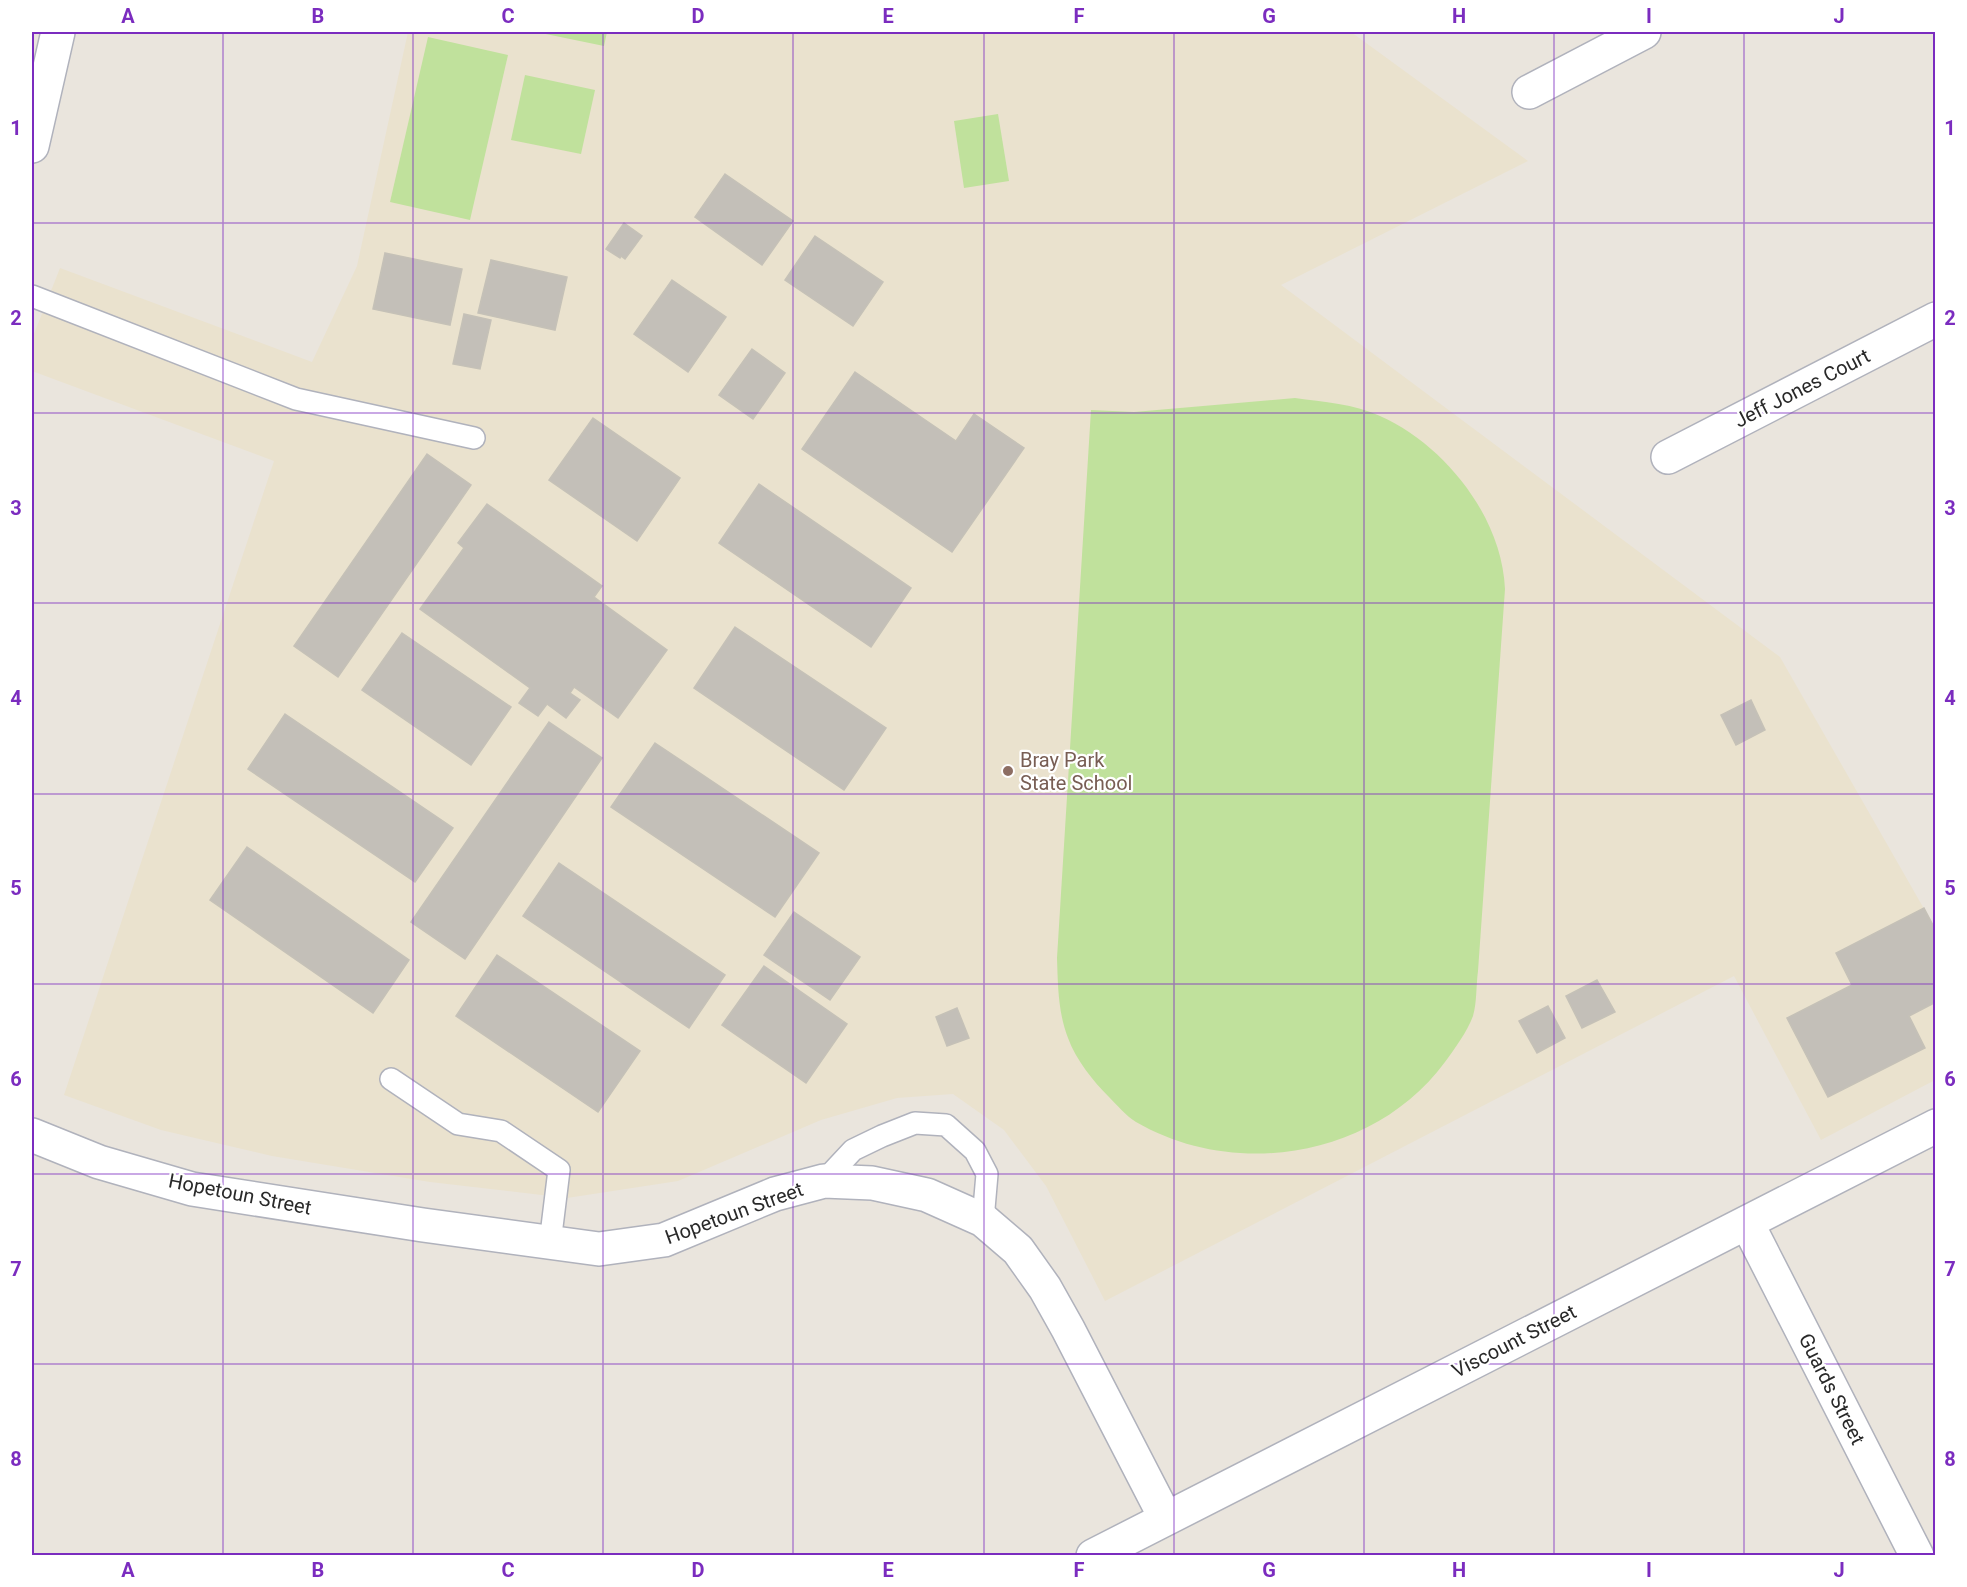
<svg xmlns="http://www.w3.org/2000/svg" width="1967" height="1587" font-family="Roboto,sans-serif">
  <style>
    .education { fill: #eae2ce }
    .pitch { fill: #c0e19c }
    .building { fill: #c3bfb8; stroke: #c5c1b7; stroke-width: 1.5 }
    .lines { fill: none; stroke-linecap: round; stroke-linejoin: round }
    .lane-casing { stroke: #b0b2bc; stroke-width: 24 }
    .street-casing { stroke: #b0b2bc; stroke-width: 36 }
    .secondary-casing { stroke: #b0b2bc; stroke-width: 36 }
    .lane { stroke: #fff; stroke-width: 21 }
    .street { stroke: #fff; stroke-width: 33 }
    .secondary { stroke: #fff; stroke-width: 33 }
    .grid { fill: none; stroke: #7b2cbf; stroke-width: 1.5; stroke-opacity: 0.55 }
    .education-dot { fill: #8d6e63; stroke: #fff; stroke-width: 2 }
    .labels { text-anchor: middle; stroke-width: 4.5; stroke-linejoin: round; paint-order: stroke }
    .street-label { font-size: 20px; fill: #292929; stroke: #fff }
    .education-label { font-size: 20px; fill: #785e54; stroke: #fff; text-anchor: start }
    .neatline { fill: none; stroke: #7b2cbf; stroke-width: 2 }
    .grid-label { font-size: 20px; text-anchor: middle; font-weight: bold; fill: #7b2cbf }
  </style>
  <rect width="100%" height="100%" fill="#eae5dd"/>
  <path class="education" d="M 408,32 L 1351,32 L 1528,161 L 1281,285 L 1780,657 L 1935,928 L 1935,1080 L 1821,1140 L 1734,976 L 1105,1301 L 1046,1186 L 1004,1130 L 953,1094 L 897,1098 L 821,1120 L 678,1181 L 567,1198 L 430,1182 L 272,1156 L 161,1130 L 64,1095 L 274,461 L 32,371 L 32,339 L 60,268 L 312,362 L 357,266 Z"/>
  <g class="pitch">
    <path d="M 536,32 L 607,32 L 604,46 Z"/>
    <path d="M 428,37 L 508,55 L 470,220 L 390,202 Z"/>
    <path d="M 525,75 L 595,90 L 581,154 L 511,140 Z"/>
    <path d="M 998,114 L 1009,181 L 964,188 L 954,121 Z"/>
    <path d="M 1295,398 C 1323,402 1355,404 1380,416 C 1445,445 1502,517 1505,589 L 1478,971 C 1476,985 1477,1002 1473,1016 C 1467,1032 1455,1048 1445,1062 C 1375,1157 1236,1180 1136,1122 C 1126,1116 1117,1105 1109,1097 C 1093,1081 1076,1060 1068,1038 C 1058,1012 1058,986 1057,958 L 1091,410 L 1134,412 Z"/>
  </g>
  <g class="building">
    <path d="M 725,174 L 793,221 L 762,265 L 695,217 Z"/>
    <path d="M 624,223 L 642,236 L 625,259 L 621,256 L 620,258 L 606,249 Z"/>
    <path d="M 815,236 L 883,282 L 853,326 L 785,280 Z"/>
    <path d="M 385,253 L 462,269 L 450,325 L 373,309 Z"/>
    <path d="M 491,260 L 567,277 L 555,330 L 478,313 Z"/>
    <path d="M 672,280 L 726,317 L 688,372 L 634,334 Z"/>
    <path d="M 464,314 L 491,320 L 480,369 L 453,364 Z"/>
    <path d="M 752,349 L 785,373 L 753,419 L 719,395 Z"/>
    <path d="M 855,372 L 956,441 L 974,414 L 1024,448 L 952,552 L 802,449 Z"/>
    <path d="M 593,418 L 680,478 L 637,541 L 549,480 Z"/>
    <path d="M 427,454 L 471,485 L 338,677 L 294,646 Z"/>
    <path d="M 759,484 L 911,588 L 871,647 L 719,543 Z"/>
    <path d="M 487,504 L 602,586 L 594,597 L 667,650 L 618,718 L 574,687 L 570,693 L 580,700 L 566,718 L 547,704 L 538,716 L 519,703 L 530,688 L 420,609 L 464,548 L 458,543 Z"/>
    <path d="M 735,627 L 886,728 L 844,790 L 694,688 Z"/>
    <path d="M 402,633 L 511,707 L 471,765 L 362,690 Z"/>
    <path d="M 1751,700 L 1765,730 L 1736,745 L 1721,715 Z"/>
    <path d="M 285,714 L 453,828 L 415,882 L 248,769 Z"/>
    <path d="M 549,722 L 602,758 L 465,959 L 411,922 Z"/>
    <path d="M 655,743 L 819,853 L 775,917 L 611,807 Z"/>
    <path d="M 247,847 L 409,960 L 373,1013 L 210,900 Z"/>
    <path d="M 559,863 L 725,975 L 689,1028 L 523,916 Z"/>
    <path d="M 1924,908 L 1936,931 L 1936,1002 L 1909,1016 L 1925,1048 L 1828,1097 L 1787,1018 L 1852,985 L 1836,953 Z"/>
    <path d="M 794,912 L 860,957 L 830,1000 L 764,955 Z"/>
    <path d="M 497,955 L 640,1051 L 598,1112 L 456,1016 Z"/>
    <path d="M 764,966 L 847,1024 L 806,1083 L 722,1025 Z"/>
    <path d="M 1597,980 L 1615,1012 L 1582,1028 L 1566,996 Z"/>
    <path d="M 1548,1006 L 1565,1038 L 1537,1053 L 1519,1021 Z"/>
    <path d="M 957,1008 L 969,1038 L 947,1046 L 936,1017 Z"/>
  </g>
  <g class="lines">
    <defs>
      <g id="lane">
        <path d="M 32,296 L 296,399 L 474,438"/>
        <path d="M 391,1079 L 458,1124 L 501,1131 L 559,1170 L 550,1243"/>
        <path d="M 824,1181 L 853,1150 L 882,1136 L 915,1123 L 946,1125 L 975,1151 L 987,1174 L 983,1220"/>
      </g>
      <g id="street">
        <path d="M 1529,92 L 1644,32"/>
        <path d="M 1668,457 L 1936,319"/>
        <path d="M 32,1135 L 99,1162 L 192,1189 L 423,1225 L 599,1249 L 664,1240 L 775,1194 L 824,1181 L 872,1183 L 927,1195 L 983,1220 L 1018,1250 L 1045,1288 L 1068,1329 L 1165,1517"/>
        <path d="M 1747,1223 L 1917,1556"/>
        <path d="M 1093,1556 L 1936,1126"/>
      </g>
      <path id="secondary" d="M 32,146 L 58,32"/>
    </defs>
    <use href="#lane" class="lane-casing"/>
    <use href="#street" class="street-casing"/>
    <use href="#secondary" class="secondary-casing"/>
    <use href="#lane" class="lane"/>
    <use href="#street" class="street"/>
    <use href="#secondary" class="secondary"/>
  </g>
  <path class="grid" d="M 223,32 L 223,1556M 413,32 L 413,1556M 603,32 L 603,1556M 793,32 L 793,1556M 984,32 L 984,1556M 1174,32 L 1174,1556M 1364,32 L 1364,1556M 1554,32 L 1554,1556M 1744,32 L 1744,1556M 32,223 L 1936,223M 32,413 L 1936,413M 32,603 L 1936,603M 32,794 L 1936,794M 32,984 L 1936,984M 32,1174 L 1936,1174M 32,1364 L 1936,1364"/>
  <circle class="education-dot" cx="1008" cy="771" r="6"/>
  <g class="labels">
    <g class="street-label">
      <text transform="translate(1802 388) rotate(-27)" y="7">Jeff Jones Court</text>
      <text transform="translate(240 1194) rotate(11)" y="7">Hopetoun Street</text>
      <text transform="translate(734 1213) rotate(-20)" y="7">Hopetoun Street</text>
      <text transform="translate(1514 1341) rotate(-27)" y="7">Viscount Street</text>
      <text transform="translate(1832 1389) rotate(63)" y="7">Guards Street</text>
    </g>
    <g class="education-label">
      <text x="1020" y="767">Bray Park<tspan x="1020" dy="23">State School</tspan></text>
    </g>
  </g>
  <rect width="1967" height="1587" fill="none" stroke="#ffffff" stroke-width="66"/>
  <rect x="33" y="33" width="1901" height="1521" class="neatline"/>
  <g class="grid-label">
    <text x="128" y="23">A</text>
    <text x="318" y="23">B</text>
    <text x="508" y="23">C</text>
    <text x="698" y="23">D</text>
    <text x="888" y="23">E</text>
    <text x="1079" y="23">F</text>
    <text x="1269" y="23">G</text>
    <text x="1459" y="23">H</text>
    <text x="1649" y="23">I</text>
    <text x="1839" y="23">J</text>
    <text x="16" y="135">1</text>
    <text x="1950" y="135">1</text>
    <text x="16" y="325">2</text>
    <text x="1950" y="325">2</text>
    <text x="16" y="515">3</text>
    <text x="1950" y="515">3</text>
    <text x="16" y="705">4</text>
    <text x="1950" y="705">4</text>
    <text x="16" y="895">5</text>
    <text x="1950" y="895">5</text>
    <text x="16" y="1086">6</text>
    <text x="1950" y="1086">6</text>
    <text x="16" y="1276">7</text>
    <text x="1950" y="1276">7</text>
    <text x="16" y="1466">8</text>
    <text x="1950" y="1466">8</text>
    <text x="128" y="1577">A</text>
    <text x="318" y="1577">B</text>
    <text x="508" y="1577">C</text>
    <text x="698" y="1577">D</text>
    <text x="888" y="1577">E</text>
    <text x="1079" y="1577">F</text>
    <text x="1269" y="1577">G</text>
    <text x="1459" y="1577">H</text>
    <text x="1649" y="1577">I</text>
    <text x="1839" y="1577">J</text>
  </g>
</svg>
